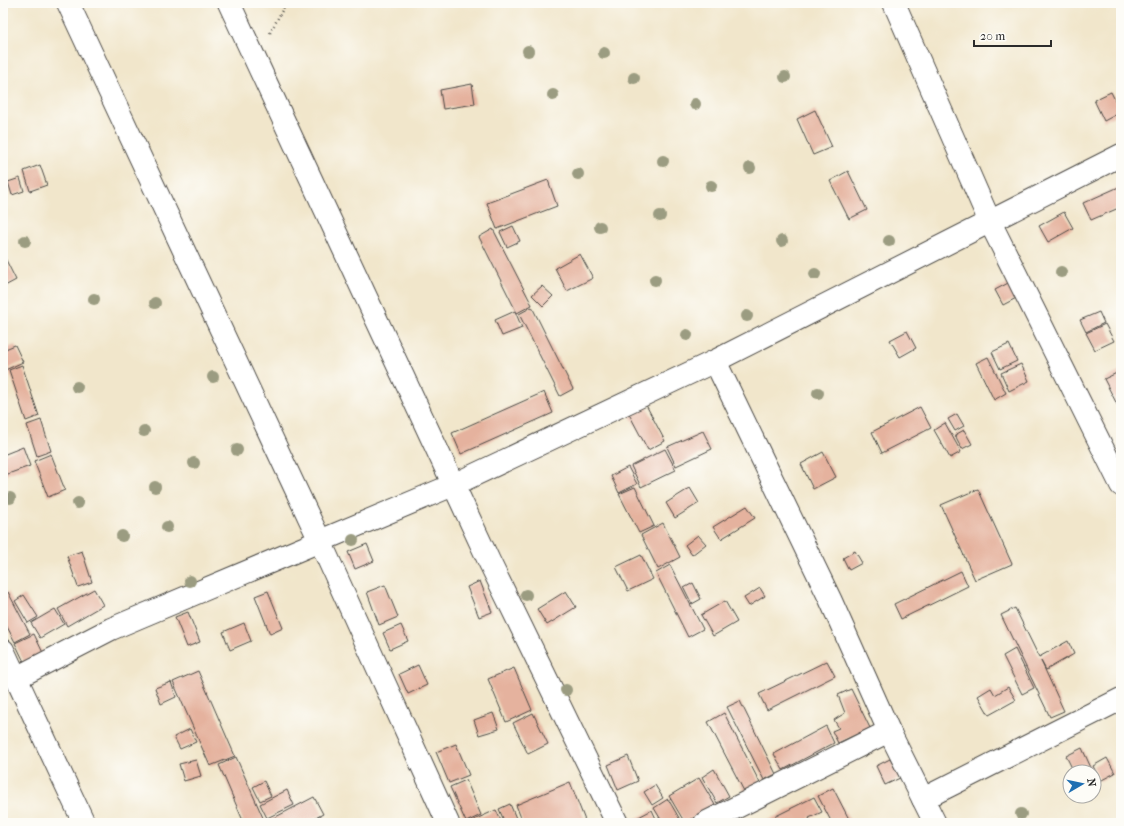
<svg xmlns="http://www.w3.org/2000/svg" width="1124" height="826" font-family="'IM FELL French Canon',serif">
  <style>
    .building { fill: #e5b29e }
    .lines { fill: none; stroke-linecap: round; stroke-linejoin: round }
    .minor-casing { stroke: #494743; stroke-width: 24 }
    .path { stroke: #494743; stroke-width: 2.5; stroke-dasharray: 1 3; stroke-linecap: butt }
    .minor { stroke: #fff; stroke-width: 22 }
    .tree { fill: #9b9c81 }
  </style>
  <rect width="100%" height="100%" fill="#fdfcf7"/>
  <filter id="ink" filterUnits="userSpaceOnUse"><feTurbulence type="fractalNoise" baseFrequency=".025" numOctaves="2"/><feDisplacementMap in="SourceGraphic" scale="8" xChannelSelector="R" yChannelSelector="G"/><feConvolveMatrix kernelMatrix="1 2 1 2 8 2 1 2 1" color-interpolation-filters="sRGB"/></filter>
  <filter id="wash" filterUnits="userSpaceOnUse"><feTurbulence type="fractalNoise" baseFrequency=".012" numOctaves="4" result="noise"/><feDisplacementMap in="SourceGraphic" scale="16" xChannelSelector="R" yChannelSelector="G"/><feGaussianBlur stdDeviation="0.9" result="paint"/><feColorMatrix in="noise" values="0 0 0 0 0 0 0 0 0 0 0 0 0 0 0 0 0 1.4 0 .05"/><feComposite in="paint" operator="in"/></filter>
  <g filter="url(#wash)">
    <rect width="100%" height="100%" fill="#f1e6cb"/>
    <g id="blocks">
      <g class="building">
        <path d="M 472,84 L 475,104 L 443,109 L 440,90 Z"/>
        <path d="M 1111,92 L 1121,112 L 1104,121 L 1094,100 Z"/>
        <path d="M 815,110 L 832,147 L 813,155 L 797,119 Z"/>
        <path d="M 40,165 L 47,185 L 30,191 L 24,171 Z"/>
        <path d="M 848,171 L 867,210 L 849,219 L 830,181 Z"/>
        <path d="M 20,178 L 24,191 L 12,195 L 8,182 Z"/>
        <path d="M 548,180 L 557,206 L 497,229 L 487,203 Z"/>
        <path d="M 1121,186 L 1121,207 L 1091,220 L 1083,203 Z"/>
        <path d="M 1064,212 L 1073,228 L 1048,242 L 1039,226 Z"/>
        <path d="M 513,226 L 520,241 L 507,247 L 500,232 Z"/>
        <path d="M 493,229 L 532,305 L 517,313 L 479,237 Z"/>
        <path d="M 3,254 L 16,280 L 3,287 Z"/>
        <path d="M 580,254 L 593,278 L 567,291 L 555,268 Z"/>
        <path d="M 1012,281 L 1020,296 L 1003,305 L 995,290 Z"/>
        <path d="M 542,286 L 553,296 L 543,306 L 532,295 Z"/>
        <path d="M 532,307 L 573,389 L 560,396 L 519,314 Z"/>
        <path d="M 515,311 L 522,328 L 502,336 L 495,320 Z"/>
        <path d="M 1099,312 L 1104,323 L 1086,332 L 1080,320 Z"/>
        <path d="M 1105,324 L 1114,341 L 1095,350 L 1086,333 Z"/>
        <path d="M 907,331 L 916,348 L 900,357 L 890,340 Z"/>
        <path d="M 1009,344 L 1017,361 L 1000,369 L 992,352 Z"/>
        <path d="M 15,345 L 23,362 L 3,371 L 3,350 Z"/>
        <path d="M 988,357 L 1006,393 L 994,400 L 976,363 Z"/>
        <path d="M 1021,364 L 1029,381 L 1009,391 L 1001,373 Z"/>
        <path d="M 22,365 L 39,416 L 26,421 L 9,370 Z"/>
        <path d="M 1121,371 L 1121,412 L 1104,379 Z"/>
        <path d="M 544,392 L 553,413 L 461,454 L 452,433 Z"/>
        <path d="M 646,405 L 665,441 L 648,450 L 629,414 Z"/>
        <path d="M 920,407 L 931,428 L 882,453 L 872,432 Z"/>
        <path d="M 957,414 L 964,426 L 955,431 L 948,419 Z"/>
        <path d="M 41,420 L 51,451 L 37,456 L 27,425 Z"/>
        <path d="M 945,423 L 961,452 L 950,458 L 934,430 Z"/>
        <path d="M 964,430 L 972,444 L 962,449 L 955,435 Z"/>
        <path d="M 703,431 L 712,449 L 676,466 L 667,447 Z"/>
        <path d="M 23,447 L 30,466 L 5,475 L 3,471 L 3,455 Z"/>
        <path d="M 665,449 L 676,470 L 641,487 L 631,466 Z"/>
        <path d="M 823,452 L 836,477 L 813,489 L 801,464 Z"/>
        <path d="M 51,454 L 65,490 L 48,497 L 34,461 Z"/>
        <path d="M 628,467 L 637,484 L 619,493 L 611,476 Z"/>
        <path d="M 635,487 L 654,526 L 639,533 L 619,494 Z"/>
        <path d="M 690,488 L 699,503 L 675,518 L 666,503 Z"/>
        <path d="M 978,489 L 1012,564 L 975,580 L 941,505 Z"/>
        <path d="M 747,506 L 755,518 L 721,539 L 713,527 Z"/>
        <path d="M 663,523 L 680,557 L 658,569 L 641,535 Z"/>
        <path d="M 698,535 L 706,544 L 692,555 L 685,545 Z"/>
        <path d="M 367,544 L 374,561 L 355,569 L 348,552 Z"/>
        <path d="M 82,551 L 92,582 L 78,587 L 67,556 Z"/>
        <path d="M 855,551 L 862,563 L 849,570 L 843,558 Z"/>
        <path d="M 641,555 L 653,579 L 628,591 L 616,567 Z"/>
        <path d="M 670,565 L 703,629 L 688,637 L 656,573 Z"/>
        <path d="M 961,571 L 968,586 L 901,619 L 894,604 Z"/>
        <path d="M 480,581 L 492,612 L 479,617 L 467,587 Z"/>
        <path d="M 693,583 L 701,599 L 692,604 L 684,588 Z"/>
        <path d="M 385,585 L 398,617 L 379,625 L 367,592 Z"/>
        <path d="M 760,588 L 765,596 L 749,606 L 744,598 Z"/>
        <path d="M 94,589 L 103,605 L 67,626 L 58,609 Z"/>
        <path d="M 268,591 L 283,628 L 270,634 L 255,596 Z"/>
        <path d="M 566,591 L 576,607 L 547,625 L 537,609 Z"/>
        <path d="M 8,592 L 30,634 L 15,642 L 3,619 L 3,595 Z"/>
        <path d="M 24,595 L 38,617 L 28,623 L 15,601 Z"/>
        <path d="M 725,601 L 737,622 L 713,636 L 701,615 Z"/>
        <path d="M 1015,608 L 1039,657 L 1068,641 L 1074,654 L 1046,670 L 1041,661 L 1064,711 L 1050,717 L 1001,615 Z"/>
        <path d="M 55,609 L 64,624 L 40,638 L 31,623 Z"/>
        <path d="M 188,612 L 200,642 L 187,647 L 175,617 Z"/>
        <path d="M 244,623 L 251,641 L 230,650 L 223,632 Z"/>
        <path d="M 401,625 L 408,641 L 390,649 L 383,633 Z"/>
        <path d="M 34,634 L 45,657 L 26,666 L 15,643 Z"/>
        <path d="M 1015,649 L 1034,688 L 1022,694 L 1003,656 Z"/>
        <path d="M 827,661 L 835,676 L 767,710 L 759,694 Z"/>
        <path d="M 418,665 L 427,685 L 408,694 L 399,674 Z"/>
        <path d="M 514,668 L 532,710 L 506,722 L 488,679 Z"/>
        <path d="M 198,671 L 235,756 L 210,766 L 173,682 Z"/>
        <path d="M 171,682 L 176,697 L 161,704 L 155,688 Z"/>
        <path d="M 1008,687 L 1016,700 L 989,715 L 978,696 L 991,688 L 995,695 Z"/>
        <path d="M 851,689 L 870,728 L 838,743 L 832,731 L 839,728 L 834,720 L 845,713 L 838,695 Z"/>
        <path d="M 740,701 L 776,774 L 764,780 L 727,707 Z"/>
        <path d="M 493,713 L 499,729 L 479,735 L 474,720 Z"/>
        <path d="M 533,713 L 548,744 L 528,754 L 513,723 Z"/>
        <path d="M 724,713 L 761,785 L 745,793 L 708,722 Z"/>
        <path d="M 826,726 L 834,743 L 783,770 L 774,754 Z"/>
        <path d="M 190,729 L 196,742 L 180,749 L 174,737 Z"/>
        <path d="M 456,744 L 469,775 L 449,783 L 436,752 Z"/>
        <path d="M 1082,748 L 1093,772 L 1074,772 L 1066,756 Z"/>
        <path d="M 628,756 L 638,781 L 618,790 L 608,765 Z"/>
        <path d="M 236,757 L 264,820 L 257,823 L 244,823 L 219,765 Z"/>
        <path d="M 1107,758 L 1115,773 L 1100,781 L 1093,766 Z"/>
        <path d="M 890,759 L 900,778 L 885,785 L 876,766 Z"/>
        <path d="M 196,760 L 201,776 L 184,781 L 179,764 Z"/>
        <path d="M 714,769 L 729,796 L 717,803 L 702,777 Z"/>
        <path d="M 699,778 L 715,805 L 685,823 L 669,796 Z"/>
        <path d="M 466,780 L 481,815 L 466,822 L 450,787 Z"/>
        <path d="M 264,781 L 271,796 L 260,801 L 253,787 Z"/>
        <path d="M 570,782 L 586,823 L 523,823 L 516,805 Z"/>
        <path d="M 655,785 L 663,798 L 652,805 L 644,792 Z"/>
        <path d="M 833,788 L 851,823 L 832,823 L 818,796 Z"/>
        <path d="M 287,790 L 294,805 L 267,818 L 260,804 Z"/>
        <path d="M 314,797 L 323,814 L 306,823 L 269,823 L 268,821 Z"/>
        <path d="M 814,797 L 822,812 L 809,818 L 811,823 L 762,823 Z"/>
        <path d="M 668,799 L 682,823 L 663,823 L 654,808 Z"/>
        <path d="M 510,804 L 518,823 L 505,823 L 499,809 Z"/>
        <path d="M 496,810 L 502,823 L 467,823 Z"/>
        <path d="M 652,810 L 658,823 L 634,823 L 633,820 Z"/>
      </g>
    </g>
  </g>
  <g filter="url(#ink)">
    <use href="#blocks" fill-opacity="0" stroke="#494743" stroke-width="1"/>
    <g class="lines">
      <defs>
        <g id="minor">
          <path d="M 68,3 L 320,541 L 448,823"/>
          <path d="M 229,3 L 489,561 L 617,823"/>
          <path d="M 894,3 L 990,222 L 1121,485"/>
          <path d="M 715,361 L 830,599 L 889,731 L 935,823"/>
          <path d="M 3,650 L 84,823"/>
          <path d="M 16,678 L 111,629 L 453,485 L 715,361 L 1121,155"/>
          <path d="M 923,799 L 1121,699"/>
          <path d="M 705,823 L 889,731"/>
        </g>
      </defs>
      <use href="#minor" class="minor-casing"/>
      <path class="path" d="M 270,33 L 286,3"/>
      <use href="#minor" class="minor"/>
    </g>
    <g class="tree">
      <circle cx="528" cy="51" r="6"/>
      <circle cx="604" cy="53" r="6"/>
      <circle cx="785" cy="77" r="6"/>
      <circle cx="634" cy="78" r="6"/>
      <circle cx="553" cy="95" r="6"/>
      <circle cx="695" cy="104" r="6"/>
      <circle cx="663" cy="161" r="6"/>
      <circle cx="750" cy="168" r="6"/>
      <circle cx="578" cy="174" r="6"/>
      <circle cx="711" cy="186" r="6"/>
      <circle cx="660" cy="216" r="6"/>
      <circle cx="600" cy="227" r="6"/>
      <circle cx="25" cy="241" r="6"/>
      <circle cx="782" cy="241" r="6"/>
      <circle cx="889" cy="241" r="6"/>
      <circle cx="1061" cy="272" r="6"/>
      <circle cx="815" cy="274" r="6"/>
      <circle cx="655" cy="280" r="6"/>
      <circle cx="94" cy="299" r="6"/>
      <circle cx="155" cy="303" r="6"/>
      <circle cx="747" cy="316" r="6"/>
      <circle cx="687" cy="335" r="6"/>
      <circle cx="213" cy="377" r="6"/>
      <circle cx="77" cy="387" r="6"/>
      <circle cx="818" cy="393" r="6"/>
      <circle cx="144" cy="431" r="6"/>
      <circle cx="237" cy="450" r="6"/>
      <circle cx="194" cy="463" r="6"/>
      <circle cx="155" cy="487" r="6"/>
      <circle cx="10" cy="498" r="6"/>
      <circle cx="78" cy="503" r="6"/>
      <circle cx="167" cy="527" r="6"/>
      <circle cx="122" cy="536" r="6"/>
      <circle cx="353" cy="540" r="6"/>
      <circle cx="190" cy="581" r="6"/>
      <circle cx="526" cy="595" r="6"/>
      <circle cx="566" cy="690" r="6"/>
      <circle cx="1021" cy="814" r="6"/>
    </g>
  </g>
  <rect width="1124" height="826" fill="none" stroke="#fdfcf7" stroke-width="16"/>
  <g transform="translate(1082 784) rotate(81)"><circle r="19" fill="#fdfcf7" stroke="#a9a8a5"/>
  <path d="M0-3L7 15L0 10L-7 15Z" fill="#1f6fb2"/>
  <text y="-6" font-size="11" font-weight="bold" text-anchor="middle" fill="#2b2b2b">N</text>
  </g>
  <path d="M974 40v6h77v-6" fill="none" stroke="#2b2b2b" stroke-width="2"/>
  <text x="980" y="40" font-size="12" fill="#2b2b2b" stroke="#fdfcf7" stroke-width="3" paint-order="stroke">20 m</text>
</svg>
